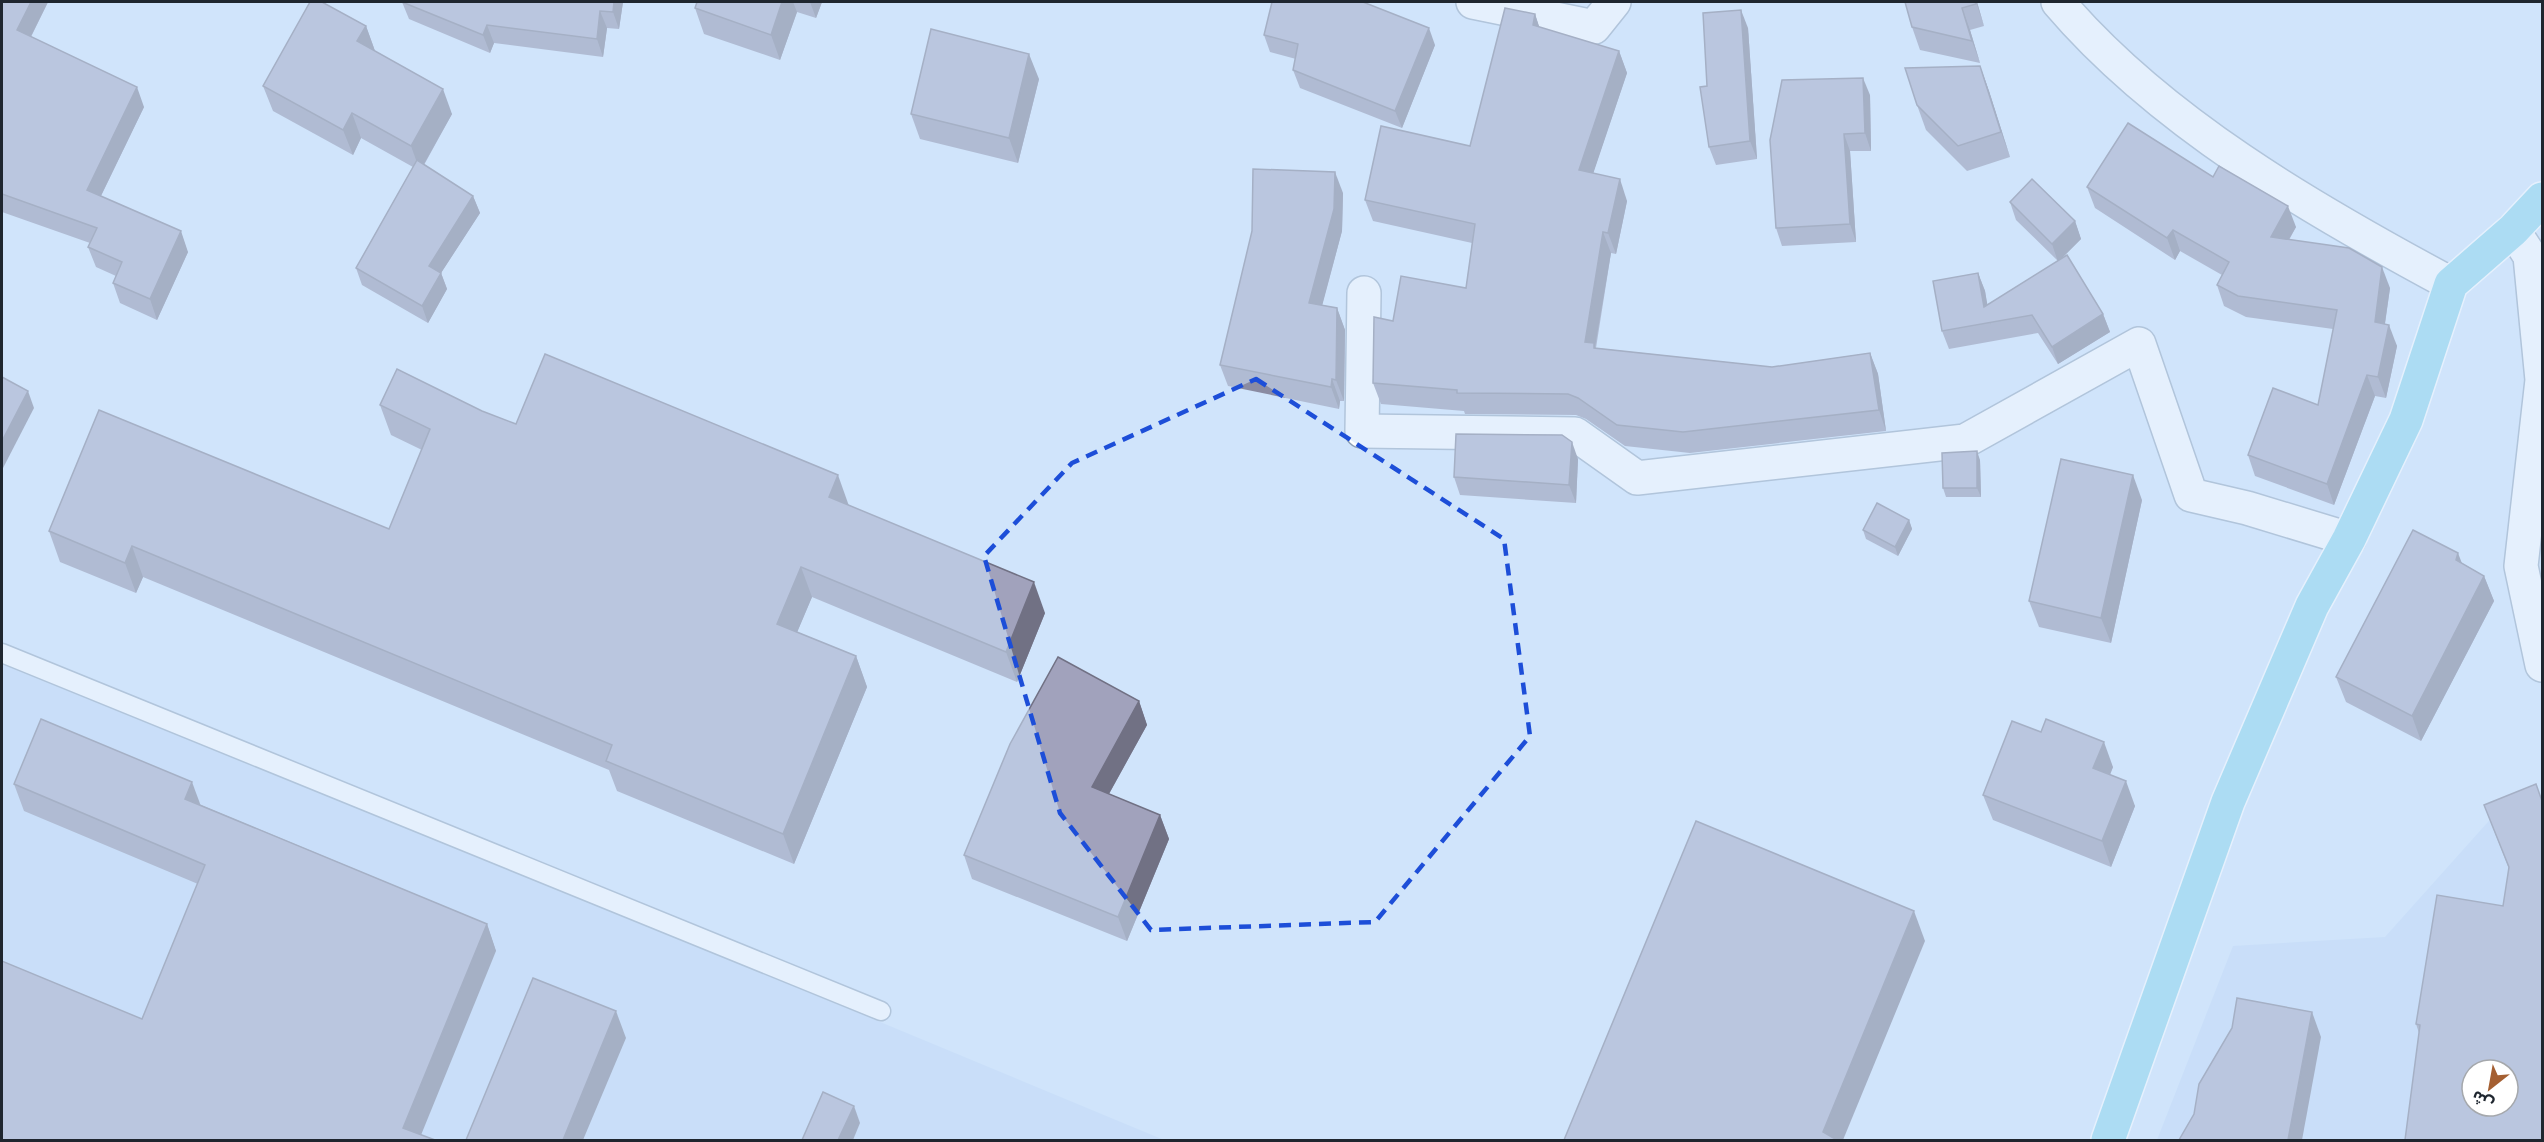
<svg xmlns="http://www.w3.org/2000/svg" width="2544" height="1142" font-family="'Public Sans','Noto Sans Arabic',sans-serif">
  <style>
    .built { fill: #c0d8f5; fill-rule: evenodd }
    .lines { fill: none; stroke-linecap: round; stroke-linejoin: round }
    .service-casing { stroke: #8c9fb4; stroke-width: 21 }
    .minor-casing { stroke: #8c9fb4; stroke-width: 36 }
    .primary-casing { stroke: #fff; stroke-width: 36 }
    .service { stroke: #fff; stroke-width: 18 }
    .minor { stroke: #fff; stroke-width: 33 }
    .primary { stroke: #81d3e8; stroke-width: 33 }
    .wall { fill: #8a8ba2 }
    .shaded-wall { fill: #717184 }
    .building { fill: #a1a2bc; stroke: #717184; stroke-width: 1.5; fill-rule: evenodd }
    .marked { fill: none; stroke: #1d4ed8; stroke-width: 4.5; stroke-dasharray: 12 8; stroke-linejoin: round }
  </style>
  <rect width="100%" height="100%" fill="#d0e4fb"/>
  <g class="built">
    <path d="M 2,657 L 1164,1140 L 2,1140 Z"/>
    <path d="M 2496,813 L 2542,814 L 2542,1140 L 2157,1140 L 2233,946 L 2385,937 ZM 2472,1070 L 2508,1070 L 2508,1106 L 2472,1106 Z"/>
  </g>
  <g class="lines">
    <defs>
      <path id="service" d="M 2,653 L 881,1011"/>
      <g id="minor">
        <path d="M 1473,2 L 1594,27 L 1614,2"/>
        <path d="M 2058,2 C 2160,122 2313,210 2451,284"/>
        <path d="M 2513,230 L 2530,256 L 2542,380 L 2521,566 L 2542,665"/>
        <path d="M 1364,293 L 1362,431 L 1575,434 L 1637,478 L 1965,441 L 2139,344 L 2191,495 L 2247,508 L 2349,539"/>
      </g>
      <path id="primary" d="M 2108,1140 L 2228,802 L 2312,606 L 2349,539 L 2406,420 L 2451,284 L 2513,230 L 2542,199"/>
    </defs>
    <use href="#service" class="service-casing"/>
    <use href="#minor" class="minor-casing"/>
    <use href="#primary" class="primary-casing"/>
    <use href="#service" class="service"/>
    <use href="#minor" class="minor"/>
    <use href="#primary" class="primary"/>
  </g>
  <g class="wall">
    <path d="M 2,2 L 48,2 L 31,37 L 144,107 L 101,196 L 188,252 L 157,320 L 120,303 L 113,283 L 116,276 L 96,267 L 88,247 L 90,243 L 2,212 Z"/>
    <path d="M 402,2 L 623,2 L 619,29 L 607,28 L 603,57 L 494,43 L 490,53 L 409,19 Z"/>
    <path d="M 697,2 L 822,2 L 816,18 L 797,12 L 780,60 L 704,34 L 695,8 Z"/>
    <path d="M 1905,2 L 1977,2 L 1984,26 L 1970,30 L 1980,63 L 1920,50 L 1912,27 Z"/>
    <path d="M 1535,14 L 1539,27 L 1619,51 L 1627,73 L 1593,173 L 1627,201 L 1616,254 L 1611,253 L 1596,348 L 1772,367 L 1870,353 L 1878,374 L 1886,431 L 1690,453 L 1625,446 L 1586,419 L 1576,415 L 1465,414 L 1464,411 L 1381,404 L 1373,383 L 1393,321 L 1466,288 L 1472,243 L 1373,221 L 1365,200 L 1470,146 Z"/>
    <path d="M 366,26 L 375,51 L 452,114 L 424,165 L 473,196 L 480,213 L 441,273 L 447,289 L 428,323 L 362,285 L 356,268 L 413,167 L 361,138 L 353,155 L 273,111 L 263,86 Z"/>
    <path d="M 1748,28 L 1757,159 L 1716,165 L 1709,147 L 1707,86 Z"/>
    <path d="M 1264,35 L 1435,45 L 1402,128 L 1300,88 L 1293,70 L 1296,59 L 1270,52 Z"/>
    <path d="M 1980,66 L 1989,91 L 2010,157 L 1967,171 L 1926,130 L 1917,105 Z"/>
    <path d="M 1039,79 L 1018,163 L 920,139 L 911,114 Z"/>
    <path d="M 1870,95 L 1871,151 L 1850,151 L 1856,242 L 1782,246 L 1776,228 Z"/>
    <path d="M 2213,177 L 2296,227 L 2289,240 L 2390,288 L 2385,324 L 2397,346 L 2386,398 L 2375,396 L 2334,505 L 2255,476 L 2248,455 L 2318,405 L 2333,329 L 2246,317 L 2224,306 L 2217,285 L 2222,275 L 2180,251 L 2175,260 L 2095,208 L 2087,187 Z"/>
    <path d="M 1343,193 L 1342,231 L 1322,305 L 1337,308 L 1345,330 L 1344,401 L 1340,401 L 1339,409 L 1228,386 L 1220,365 Z"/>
    <path d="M 2010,202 L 2075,221 L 2081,239 L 2061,259 L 2103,314 L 2110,332 L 2058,364 L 2038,333 L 1949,349 L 1942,331 L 1978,273 L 1985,291 L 1987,305 L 2058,261 L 2016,220 Z"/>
    <path d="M 380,405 L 482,411 L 516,424 L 849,506 L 1045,613 L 1017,682 L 812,597 L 797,632 L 856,656 L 867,687 L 794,864 L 617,791 L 609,770 L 143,577 L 136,593 L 60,562 L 49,531 L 389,529 L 422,450 L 391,435 Z"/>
    <path d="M 1578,459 L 1576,503 L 1460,495 L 1454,477 Z"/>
    <path d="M 1980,460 L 1981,497 L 1946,497 L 1943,488 Z"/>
    <path d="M 2142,500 L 2111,643 L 2039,627 L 2029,601 Z"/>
    <path d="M 1909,520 L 1912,529 L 1898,556 L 1866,539 L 1863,530 Z"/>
    <path d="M 2462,563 L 2484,576 L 2494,601 L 2421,741 L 2346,702 L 2336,677 Z"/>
    <path d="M 1139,701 L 1147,725 L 1109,794 L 1160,815 L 1169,839 L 1127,941 L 972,879 L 964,855 Z"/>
    <path d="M 2041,732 L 2113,767 L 2110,775 L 2135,806 L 2111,867 L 1993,820 L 1983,795 Z"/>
    <path d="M 14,784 L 201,805 L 487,924 L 496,951 L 142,1019 L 198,884 L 24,811 Z"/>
    <path d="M 2536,784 L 2542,1140 L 2419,1033 L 2416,1024 L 2503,906 L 2509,869 L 2484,805 Z"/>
  </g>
  <g class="shaded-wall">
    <path d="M 31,2 L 48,2 L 24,50 L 17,30 Z"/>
    <path d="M 614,2 L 623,2 L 619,29 L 613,12 Z"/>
    <path d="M 782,2 L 793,2 L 797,12 L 780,60 L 771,35 Z"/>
    <path d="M 810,2 L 822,2 L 816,18 Z"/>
    <path d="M 1976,2 L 1977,2 L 1984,26 Z"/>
    <path d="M 1962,8 L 1970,30 L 1980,63 L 1972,41 Z"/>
    <path d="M 1741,10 L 1748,28 L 1757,159 L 1750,141 Z"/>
    <path d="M 600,11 L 607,28 L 603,57 L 597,39 Z"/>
    <path d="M 1535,14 L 1542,35 L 1533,25 Z"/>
    <path d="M 487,25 L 494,43 L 490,53 L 483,35 Z"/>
    <path d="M 366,26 L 375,51 L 357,41 Z"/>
    <path d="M 1429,28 L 1435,45 L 1402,128 L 1395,111 Z"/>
    <path d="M 1619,51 L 1627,73 L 1587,192 L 1579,170 Z"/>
    <path d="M 1029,54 L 1039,79 L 1018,163 L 1009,138 Z"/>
    <path d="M 1980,66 L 1989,91 L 2010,157 L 2001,132 Z"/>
    <path d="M 1863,78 L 1870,95 L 1871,151 L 1865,133 Z"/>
    <path d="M 137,87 L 144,107 L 94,210 L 87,190 Z"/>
    <path d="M 443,89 L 452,114 L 420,171 L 411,146 Z"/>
    <path d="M 352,113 L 361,138 L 353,155 L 343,130 Z"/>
    <path d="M 1844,134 L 1850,151 L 1856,242 L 1850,224 Z"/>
    <path d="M 1335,172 L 1343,193 L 1342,231 L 1317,325 L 1309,303 Z"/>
    <path d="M 1620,179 L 1627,201 L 1616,254 L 1608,233 Z"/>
    <path d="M 473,196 L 480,213 L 441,273 L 447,289 L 428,323 L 422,306 L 429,266 Z"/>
    <path d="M 2288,206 L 2296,227 L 2278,258 L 2271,237 Z"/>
    <path d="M 2075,221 L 2081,239 L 2058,262 L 2052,244 Z"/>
    <path d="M 2173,230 L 2180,251 L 2175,260 L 2167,238 Z"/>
    <path d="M 181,231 L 188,252 L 157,320 L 150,299 Z"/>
    <path d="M 1603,232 L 1611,253 L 1595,347 L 1602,364 L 1585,342 Z"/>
    <path d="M 2382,267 L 2390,288 L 2382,343 L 2375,322 Z"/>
    <path d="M 1978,273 L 1985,291 L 1991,325 L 1984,307 Z"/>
    <path d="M 1337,308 L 1345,330 L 1344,401 L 1336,380 Z"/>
    <path d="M 2103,314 L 2110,332 L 2058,364 L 2052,347 Z"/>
    <path d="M 2389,325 L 2397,346 L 2386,398 L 2378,377 Z"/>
    <path d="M 1870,353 L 1878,374 L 1886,431 L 1879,410 Z"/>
    <path d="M 2367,375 L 2375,396 L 2334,505 L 2327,484 Z"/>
    <path d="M 1332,379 L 1340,401 L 1339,409 L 1331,387 Z"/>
    <path d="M 28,391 L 34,408 L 2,470 L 2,441 Z"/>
    <path d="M 1572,442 L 1578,459 L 1576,503 L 1569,485 Z"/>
    <path d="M 1977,451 L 1980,460 L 1981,497 L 1977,488 Z"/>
    <path d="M 838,475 L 849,506 L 829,497 Z"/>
    <path d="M 2133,475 L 2142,500 L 2111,643 L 2101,618 Z"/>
    <path d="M 1909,520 L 1912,529 L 1898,556 L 1895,547 Z"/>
    <path d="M 132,546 L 143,577 L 136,593 L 125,563 Z"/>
    <path d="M 2458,553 L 2468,579 L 2456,560 Z"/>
    <path d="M 801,567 L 812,597 L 788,654 L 777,624 Z"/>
    <path d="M 2484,576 L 2494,601 L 2421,741 L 2412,716 Z"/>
    <path d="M 1034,582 L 1045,613 L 1017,682 L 1006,652 Z"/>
    <path d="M 856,656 L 867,687 L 794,864 L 783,834 Z"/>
    <path d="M 1139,701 L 1147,725 L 1100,810 L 1092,787 Z"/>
    <path d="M 2104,742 L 2113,767 L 2102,793 L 2093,768 Z"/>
    <path d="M 2126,781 L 2135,806 L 2111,867 L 2102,841 Z"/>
    <path d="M 192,782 L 202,809 L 185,799 Z"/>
    <path d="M 1160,815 L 1169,839 L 1127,941 L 1118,917 Z"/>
    <path d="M 1914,911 L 1925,941 L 1843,1140 L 1826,1140 L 1823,1132 Z"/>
    <path d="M 487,924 L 496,951 L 419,1140 L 403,1128 Z"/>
    <path d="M 616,1011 L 626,1038 L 583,1140 L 563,1140 Z"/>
    <path d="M 2312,1012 L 2321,1037 L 2302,1140 L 2288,1140 Z"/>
    <path d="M 854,1106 L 860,1123 L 853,1140 L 838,1140 Z"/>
  </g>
  <g class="building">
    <path d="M 2,2 L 31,2 L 17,30 L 137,87 L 87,190 L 181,231 L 150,299 L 113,283 L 122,262 L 88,247 L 97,228 L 2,194 Z"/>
    <path d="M 310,2 L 322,2 L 366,26 L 357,41 L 443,89 L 411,146 L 352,113 L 343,130 L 263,86 Z"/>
    <path d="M 402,2 L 614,2 L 613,12 L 600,11 L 597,39 L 487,25 L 483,35 Z"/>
    <path d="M 697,2 L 782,2 L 771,35 L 695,8 Z"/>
    <path d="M 1272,2 L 1363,2 L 1429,28 L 1395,111 L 1293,70 L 1298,44 L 1264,35 Z"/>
    <path d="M 1905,2 L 1976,2 L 1976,4 L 1962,8 L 1972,41 L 1912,27 Z"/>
    <path d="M 1505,8 L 1535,14 L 1533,25 L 1619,51 L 1579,170 L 1620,179 L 1608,233 L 1603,232 L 1585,342 L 1594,343 L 1594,348 L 1772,367 L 1870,353 L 1879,410 L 1683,432 L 1617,425 L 1578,398 L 1568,394 L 1457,393 L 1457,390 L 1373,383 L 1374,317 L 1393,321 L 1401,276 L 1466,288 L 1475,224 L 1365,200 L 1381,126 L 1470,146 Z"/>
    <path d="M 1741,10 L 1750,141 L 1709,147 L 1700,87 L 1707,86 L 1703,13 Z"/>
    <path d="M 931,29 L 1029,54 L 1009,138 L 911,114 Z"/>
    <path d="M 1980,66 L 2001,132 L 1958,146 L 1917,105 L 1905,68 Z"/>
    <path d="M 1863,78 L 1865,133 L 1844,134 L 1850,224 L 1776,228 L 1770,140 L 1782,80 Z"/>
    <path d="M 2128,123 L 2213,177 L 2219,166 L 2288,206 L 2271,237 L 2349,248 L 2382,267 L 2375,322 L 2389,325 L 2378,377 L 2367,375 L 2327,484 L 2248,455 L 2273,388 L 2318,405 L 2337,310 L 2238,296 L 2217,285 L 2229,262 L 2173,230 L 2167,238 L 2087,187 Z"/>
    <path d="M 417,160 L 473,196 L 429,266 L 441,273 L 422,306 L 356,268 Z"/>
    <path d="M 1253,169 L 1335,172 L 1334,209 L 1309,303 L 1337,308 L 1336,380 L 1332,379 L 1331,387 L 1220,365 L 1252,231 Z"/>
    <path d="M 2032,179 L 2075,221 L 2052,244 L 2010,202 Z"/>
    <path d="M 2067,255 L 2103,314 L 2052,347 L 2032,315 L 1942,331 L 1933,281 L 1978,273 L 1984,307 Z"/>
    <path d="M 545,354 L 838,475 L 829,497 L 1034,582 L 1006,652 L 801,567 L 777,624 L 856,656 L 783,834 L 606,761 L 612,745 L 132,546 L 125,563 L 49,531 L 99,410 L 389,529 L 430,429 L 380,405 L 397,369 L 482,411 L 516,424 Z"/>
    <path d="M 2,377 L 28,391 L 2,441 Z"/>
    <path d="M 1456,434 L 1562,435 L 1572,442 L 1569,485 L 1454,477 Z"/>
    <path d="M 1977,451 L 1977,488 L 1943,488 L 1942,453 Z"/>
    <path d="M 2061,459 L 2133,475 L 2101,618 L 2029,601 Z"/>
    <path d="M 1877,503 L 1909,520 L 1895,547 L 1863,530 Z"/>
    <path d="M 2413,530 L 2458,553 L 2456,560 L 2484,576 L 2412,716 L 2336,677 Z"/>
    <path d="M 1058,657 L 1139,701 L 1092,787 L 1160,815 L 1118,917 L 964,855 L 1010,744 Z"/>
    <path d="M 41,719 L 192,782 L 185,799 L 487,924 L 403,1128 L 435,1140 L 2,1140 L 2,961 L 142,1019 L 205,865 L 14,784 Z"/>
    <path d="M 2046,719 L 2104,742 L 2093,768 L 2126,781 L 2102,841 L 1983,795 L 2012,721 L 2041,732 Z"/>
    <path d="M 2536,784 L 2542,801 L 2542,1140 L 2405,1140 L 2420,1025 L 2416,1024 L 2437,895 L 2503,906 L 2509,867 L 2484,805 ZM 2472,1070 L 2508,1070 L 2508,1106 L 2472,1106 Z"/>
    <path d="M 1696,821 L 1914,911 L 1823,1132 L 1837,1140 L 1564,1140 Z"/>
    <path d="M 533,978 L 616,1011 L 563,1140 L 466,1140 Z"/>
    <path d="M 2237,998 L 2312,1012 L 2288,1140 L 2179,1140 L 2194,1114 L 2199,1084 L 2232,1028 Z"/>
    <path d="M 823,1092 L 854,1106 L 838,1140 L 802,1140 Z"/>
  </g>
  <path d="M0 0H2544V1142H0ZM 1256,379 L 1504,539 L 1530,736 L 1375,922 L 1151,930 L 1060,813 L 984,556 L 1072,463 Z" fill="#d0e4fb" fill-opacity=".55" fill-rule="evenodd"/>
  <path class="marked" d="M 1256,379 L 1504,539 L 1530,736 L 1375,922 L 1151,930 L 1060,813 L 984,556 L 1072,463 Z"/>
  <rect width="2544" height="1142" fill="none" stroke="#1f262f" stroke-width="6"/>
  <g transform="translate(2490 1088) rotate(211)"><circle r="28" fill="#ffffff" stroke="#a5a8ac" stroke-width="1.5"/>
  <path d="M0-4.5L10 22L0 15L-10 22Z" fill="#a45f32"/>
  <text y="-9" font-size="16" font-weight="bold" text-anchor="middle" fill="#1f262f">ش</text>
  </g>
</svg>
